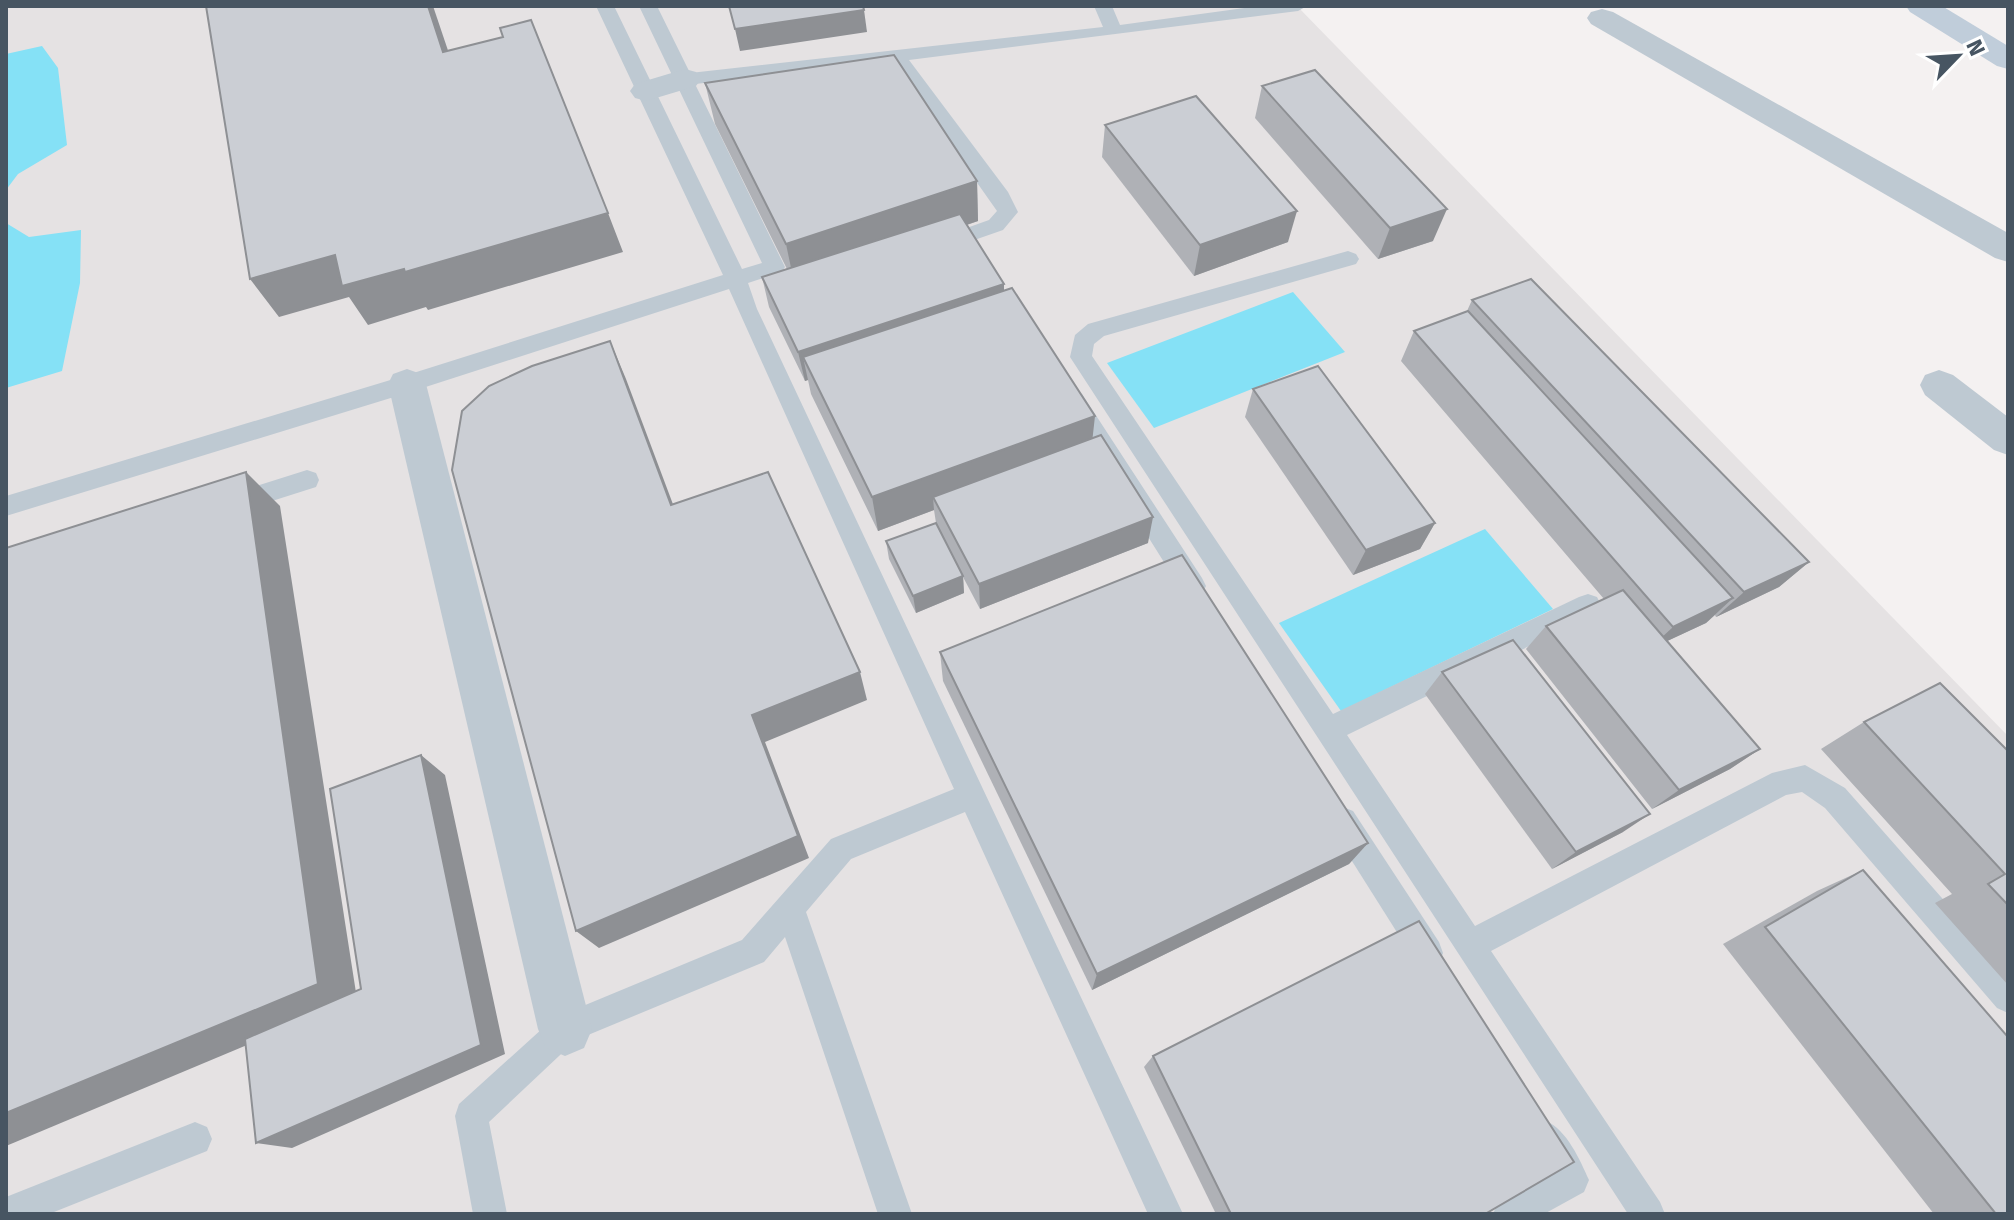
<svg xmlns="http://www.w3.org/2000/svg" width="2014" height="1220" font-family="'Fira Sans',sans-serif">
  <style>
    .education { fill: #e5e2e3 }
    .water { fill: #85e1f6 }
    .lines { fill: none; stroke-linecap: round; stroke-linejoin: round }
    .lane { fill: #bec9d2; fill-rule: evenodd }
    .street { fill: #bec9d2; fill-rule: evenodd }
    .secondary { fill: #c0cdda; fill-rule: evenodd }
    .wall { fill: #afb1b6 }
    .shaded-wall { fill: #8e9094 }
    .building { fill: #cbced4; stroke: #8e9094; stroke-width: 2 }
  </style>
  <rect width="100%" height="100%" fill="#f4f1f1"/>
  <path class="education" d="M 6,6 L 1297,6 L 2008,736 L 2008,1214 L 6,1214 Z"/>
  <g class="water">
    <path d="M 42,46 L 58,68 L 67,145 L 18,174 L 6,190 L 6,54 Z"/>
    <path d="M 6,223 L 29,237 L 81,230 L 80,283 L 62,371 L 6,388 Z"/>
    <path d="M 1293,292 L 1345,352 L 1154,428 L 1107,363 Z"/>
    <path d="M 1485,529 L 1553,609 L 1341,711 L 1279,623 Z"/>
  </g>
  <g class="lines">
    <g class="lane">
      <path d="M 596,6 L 614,6 L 742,269 L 762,263 L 639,6 L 657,6 L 690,73 L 1103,27 L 1094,6 L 1112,6 L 1120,25 L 1259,6 L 1307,6 L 1298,11 L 909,60 L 1008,192 L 1018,212 L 1003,230 L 940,252 L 933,250 L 929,245 L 933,240 L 989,220 L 997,211 L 892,62 L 695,84 L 785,267 L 782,272 L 748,283 L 757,309 L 1183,1214 L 1148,1214 L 965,812 L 851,859 L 806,912 L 912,1214 L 878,1214 L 785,937 L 764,962 L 576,1040 L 489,1122 L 507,1214 L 473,1214 L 455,1116 L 459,1104 L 554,1018 L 742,940 L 831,839 L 954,789 L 729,289 L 407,393 L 6,516 L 6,496 L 407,375 L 723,275 Z"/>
      <path d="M 1348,251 L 1356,254 L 1359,259 L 1356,264 L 1104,336 L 1094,344 L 1092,356 L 1333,714 L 1579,597 L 1588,594 L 1597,597 L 1601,605 L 1597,613 L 1347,735 L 1475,926 L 1772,773 L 1805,765 L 1845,788 L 2008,973 L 2008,1013 L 1997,1008 L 1825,808 L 1802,792 L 1786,795 L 1491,951 L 1660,1202 L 1665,1214 L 1628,1214 L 1070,357 L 1075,335 L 1088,324 Z"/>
      <path d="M 1074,391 L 1082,394 L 1202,578 L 1206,586 L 1202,594 L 1193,597 L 1184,594 L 1066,406 L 1062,400 L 1066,394 Z"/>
      <path d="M 307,470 L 316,473 L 319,480 L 316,487 L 234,513 L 225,510 L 222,503 L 225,496 Z"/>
      <path d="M 1343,807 L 1353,811 L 1439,942 L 1443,953 L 1439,964 L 1428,968 L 1417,964 L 1333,831 L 1329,821 L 1333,811 Z"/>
      <path d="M 1546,1121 C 1567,1130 1580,1160 1589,1180 L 1584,1192 L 1544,1214 L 1493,1214 L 1498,1202 L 1549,1174 L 1529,1138 L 1534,1126 Z"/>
      <path d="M 195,1122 L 207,1127 L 212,1139 L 207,1151 L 49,1214 L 6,1214 L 6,1197 Z"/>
    </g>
    <g class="street">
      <path d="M 1602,9 L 1613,12 L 2008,233 L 2008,262 L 1995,258 L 1591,24 L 1587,18 L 1591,12 Z"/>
      <path d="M 685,69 L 696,72 L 701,79 L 696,86 L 646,101 L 635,98 L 630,91 L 635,84 Z"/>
      <path d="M 407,369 L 421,374 L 426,384 L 592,1029 L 584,1048 L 565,1056 L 546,1048 L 538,1029 L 388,384 L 393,374 Z"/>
      <path d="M 1939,370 L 1953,375 L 2008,417 L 2008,455 L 1994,450 L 1925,395 L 1920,385 L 1925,375 Z"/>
    </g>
    <path class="secondary" d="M 1906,6 L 1942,6 L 2008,46 L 2008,69 L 1997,66 L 1910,12 Z"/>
  </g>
  <g class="wall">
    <path d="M 705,83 L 977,181 L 978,221 L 967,225 L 1004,284 L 1004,290 L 1092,438 L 1148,543 L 980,609 L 963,577 L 964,593 L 916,613 L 889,559 L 886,541 L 936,523 L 934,510 L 878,531 L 811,394 L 808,380 L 805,381 L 769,307 L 762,277 L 787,269 L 715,124 Z"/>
    <path d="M 1262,86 L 1433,241 L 1378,259 L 1255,118 Z"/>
    <path d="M 1105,125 L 1288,242 L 1194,276 L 1102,157 Z"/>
    <path d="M 1472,300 L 1809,562 L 1779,587 L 1716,617 L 1715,615 L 1706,623 L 1667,641 L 1760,749 L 1730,769 L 1652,809 L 1526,649 L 1546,626 L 1604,599 L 1401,361 L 1414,331 L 1467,311 Z"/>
    <path d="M 1253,389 L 1435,523 L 1420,549 L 1353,575 L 1245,417 Z"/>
    <path d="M 940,652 L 1368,843 L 1349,864 L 1092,990 L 943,681 Z"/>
    <path d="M 1442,672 L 1623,832 L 1552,869 L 1425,694 Z"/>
    <path d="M 1864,722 L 2008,751 L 2008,985 L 1935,903 L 1952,894 L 1821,749 Z"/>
    <path d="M 1863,870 L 2008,1214 L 1934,1214 L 1723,944 L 1817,891 Z"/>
    <path d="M 1153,1056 L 1485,1214 L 1216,1214 L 1144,1067 Z"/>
  </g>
  <g class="shaded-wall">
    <path d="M 428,6 L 433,6 L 462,92 L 443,52 Z"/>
    <path d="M 864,10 L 867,32 L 740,51 L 735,29 Z"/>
    <path d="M 977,181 L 978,221 L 794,282 L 786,244 Z"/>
    <path d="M 1447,209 L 1433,241 L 1378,259 L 1390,228 Z"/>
    <path d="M 1297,211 L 1288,242 L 1194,276 L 1200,245 Z"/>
    <path d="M 608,213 L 623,252 L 428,310 L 426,307 L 368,325 L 349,297 L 279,317 L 250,279 L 335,255 L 404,269 Z"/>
    <path d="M 1004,284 L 1004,314 L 803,357 L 808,380 L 805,381 L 798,352 Z"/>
    <path d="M 610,341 L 626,379 L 686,539 L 671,505 Z"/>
    <path d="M 1095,416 L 1091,452 L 933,497 L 934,510 L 878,531 L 872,497 Z"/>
    <path d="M 246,472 L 280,506 L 357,999 L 6,1146 L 6,1113 Z"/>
    <path d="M 1153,517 L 1148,543 L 980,609 L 979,584 Z"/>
    <path d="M 1435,523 L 1420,549 L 1353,575 L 1366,550 Z"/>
    <path d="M 1809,562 L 1779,587 L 1716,617 L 1744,592 Z"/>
    <path d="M 963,576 L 964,593 L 916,613 L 913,596 Z"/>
    <path d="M 1733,598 L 1706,623 L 1648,650 L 1673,627 Z"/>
    <path d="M 860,672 L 867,700 L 765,742 L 809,858 L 599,948 L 576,931 L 752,715 Z"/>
    <path d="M 1760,749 L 1730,769 L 1652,809 L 1679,790 Z"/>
    <path d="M 421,755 L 445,775 L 505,1054 L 292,1148 L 256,1143 L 481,1045 Z"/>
    <path d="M 1650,814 L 1623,832 L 1552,869 L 1576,852 Z"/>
    <path d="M 1368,843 L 1349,864 L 1092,990 L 1097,974 Z"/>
  </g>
  <g class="building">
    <path d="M 206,6 L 428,6 L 443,52 L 503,37 L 500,28 L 531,20 L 608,213 L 405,272 L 404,269 L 342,286 L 335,255 L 250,279 Z"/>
    <path d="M 729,6 L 863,6 L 864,10 L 735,29 Z"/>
    <path d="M 894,55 L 977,181 L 786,244 L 705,83 Z"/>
    <path d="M 1315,70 L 1447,209 L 1390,228 L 1262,86 Z"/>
    <path d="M 1196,96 L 1297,211 L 1200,245 L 1105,125 Z"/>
    <path d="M 960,214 L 1004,284 L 798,352 L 762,277 Z"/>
    <path d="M 1531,279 L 1809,562 L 1744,592 L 1472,300 Z"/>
    <path d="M 1012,288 L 1095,416 L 872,497 L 803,357 Z"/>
    <path d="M 1468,311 L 1733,598 L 1673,627 L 1414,331 Z"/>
    <path d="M 610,341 L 671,505 L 768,472 L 860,672 L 752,715 L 798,836 L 576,931 L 452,470 L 462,411 L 489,386 L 532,366 Z"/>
    <path d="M 1318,366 L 1435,523 L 1366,550 L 1253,389 Z"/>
    <path d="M 1101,435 L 1153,517 L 979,584 L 933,497 Z"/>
    <path d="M 246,472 L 318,984 L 6,1113 L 6,548 Z"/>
    <path d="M 936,523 L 963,576 L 913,596 L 886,541 Z"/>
    <path d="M 1182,555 L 1368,843 L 1097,974 L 940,652 Z"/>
    <path d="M 1623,590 L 1760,749 L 1679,790 L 1546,626 Z"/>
    <path d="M 1513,640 L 1650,814 L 1576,852 L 1442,672 Z"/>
    <path d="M 1940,683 L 2008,751 L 2008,905 L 1988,884 L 2005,874 L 1864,722 Z"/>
    <path d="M 421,755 L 481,1045 L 256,1143 L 245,1039 L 361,989 L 330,789 Z"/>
    <path d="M 1863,870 L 2008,1037 L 2008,1214 L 1996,1214 L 1765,927 Z"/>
    <path d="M 1419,921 L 1574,1162 L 1485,1214 L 1231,1214 L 1153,1056 Z"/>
  </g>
  <rect width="2014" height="1220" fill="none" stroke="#475562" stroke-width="16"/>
  <g transform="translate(1958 56) rotate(65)" stroke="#ffffff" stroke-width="6" paint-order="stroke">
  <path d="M0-6L14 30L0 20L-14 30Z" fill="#475562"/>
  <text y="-12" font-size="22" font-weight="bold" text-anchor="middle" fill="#475562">N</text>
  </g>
</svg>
